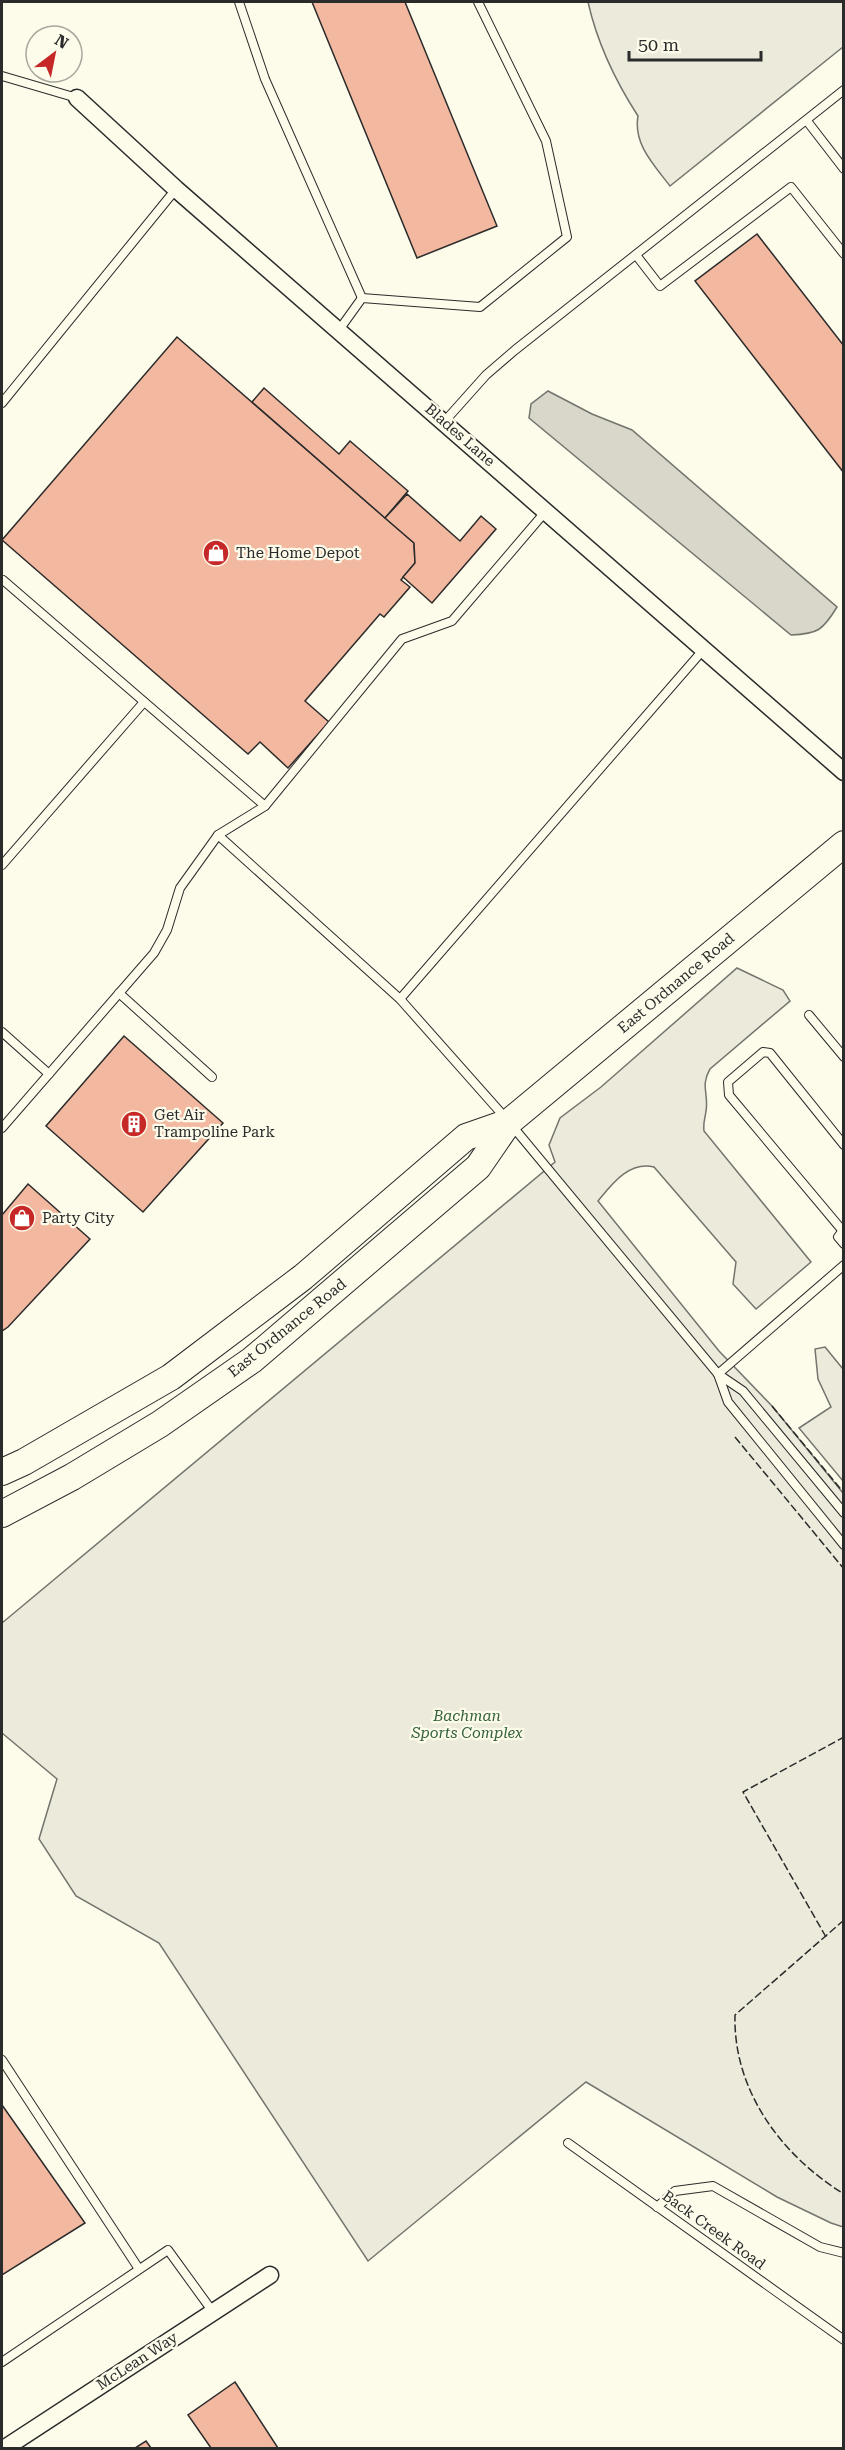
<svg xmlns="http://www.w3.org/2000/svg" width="845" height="2450" font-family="'Roboto Serif',serif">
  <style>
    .green { fill: #ecebdb; stroke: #74746e; stroke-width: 1.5 }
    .water { fill: #d8d7c9; stroke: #74746e; stroke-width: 1.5 }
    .building { fill: #f2b8a0; stroke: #2b2b2b; stroke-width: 1.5 }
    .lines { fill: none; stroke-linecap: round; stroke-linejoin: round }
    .lane-casing { stroke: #2b2b2b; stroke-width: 10 }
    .street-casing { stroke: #2b2b2b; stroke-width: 19 }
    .primary-casing { stroke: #2b2b2b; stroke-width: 28 }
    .lane { stroke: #fdfbea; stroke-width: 8 }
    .street { stroke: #fdfbea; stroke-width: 16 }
    .primary { stroke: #fdfbea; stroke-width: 26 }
    .fence { stroke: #2b2b2b; stroke-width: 1.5; stroke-dasharray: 8 3; stroke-linecap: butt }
    .labels { text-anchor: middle; stroke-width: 4.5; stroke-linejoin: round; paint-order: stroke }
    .street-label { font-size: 15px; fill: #2b2b2b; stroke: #fdfbea }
    .poi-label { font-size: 15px; fill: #2b2b2b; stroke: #fdfbea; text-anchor: start }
    .park-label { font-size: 15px; font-style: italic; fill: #34623c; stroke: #fdfbea }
  </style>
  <rect width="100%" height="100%" fill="#fdfbea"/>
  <g class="green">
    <path d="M 588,2 L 843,2 L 843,47 L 670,186 C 654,165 633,144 638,116 C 616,82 597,42 588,2 Z"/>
    <path d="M 737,968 L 783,990 L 790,1001 L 710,1069 C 700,1086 709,1094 706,1111 C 705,1119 703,1122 704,1131 L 811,1262 L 756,1309 L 733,1284 L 736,1262 L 654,1167 C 629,1161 612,1184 598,1201 L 719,1351 L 772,1406 L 843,1493 L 843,2227 L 831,2223 L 777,2197 L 586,2082 L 368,2261 L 159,1943 L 76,1896 L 39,1839 L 57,1779 L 2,1733 L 2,1623 L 555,1162 L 549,1145 L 560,1118 L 601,1087 Z"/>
    <path d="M 825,1347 L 843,1369 L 843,1481 L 799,1428 L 831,1407 L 818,1379 L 815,1349 Z"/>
  </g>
  <path class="water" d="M 548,391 L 592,414 L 632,430 L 837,607 C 823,630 818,634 791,635 L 529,418 L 531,404 Z"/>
  <g class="building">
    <path d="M 312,2 L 405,2 L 497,226 L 417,258 Z"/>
    <path d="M 757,234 L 844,346 L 844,473 L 695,281 Z"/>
    <path d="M 177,337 L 414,543 L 415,563 L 401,580 L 410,587 L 384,617 L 380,614 L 305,701 L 329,722 L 288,768 L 260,742 L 248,754 L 2,540 Z"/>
    <path d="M 264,388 L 339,454 L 350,441 L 408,491 L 385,518 L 252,402 Z"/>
    <path d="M 407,494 L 460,541 L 481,516 L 496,529 L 432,603 L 403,577 L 415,563 L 414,543 L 385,518 Z"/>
    <path d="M 124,1036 L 223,1123 L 143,1212 L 46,1126 Z"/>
    <path d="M 28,1184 L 90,1239 L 8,1327 L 2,1331 L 2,1215 Z"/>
    <path d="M 2,2105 L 85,2223 L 2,2275 Z"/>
    <path d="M 235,2382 L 278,2448 L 211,2448 L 188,2415 Z"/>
    <path d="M 146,2441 L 151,2448 L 135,2448 Z"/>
  </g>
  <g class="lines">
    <defs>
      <g id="lane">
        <path d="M 239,2 L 265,79 L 362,298"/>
        <path d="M 2,76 L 77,98"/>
        <path d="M 807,121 L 844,169"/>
        <path d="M 636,255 L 660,286 L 791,187 L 844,254"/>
        <path d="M 362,298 L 480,307 L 567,237 L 546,141 L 478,2"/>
        <path d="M 339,330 L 362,298"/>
        <path d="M 2,403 L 176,189"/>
        <path d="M 444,422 L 486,375 L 515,350 L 844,90"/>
        <path d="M 3,580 L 265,806"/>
        <path d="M 218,835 L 265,806 L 402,639 L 452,621 L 546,511"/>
        <path d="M 2,865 L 144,702"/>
        <path d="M 119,993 L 212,1077"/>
        <path d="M 400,999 L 704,649"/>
        <path d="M 809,1015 L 844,1057"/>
        <path d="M 2,1032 L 49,1074"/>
        <path d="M 2,1128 L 154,953 L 167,930 L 180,888 L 218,835 L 400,999 L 509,1122 L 718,1374 L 844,1265"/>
        <path d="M 844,1229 L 838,1237 L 844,1244"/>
        <path d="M 842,1230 L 729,1095 L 728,1082 L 763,1052 L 770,1053 L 844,1145"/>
        <path d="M 718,1374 L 728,1402 L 844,1545"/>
        <path d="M 718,1374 L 743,1391 L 844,1513"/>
        <path d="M 2,2060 L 139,2269"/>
        <path d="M 568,2143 L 844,2340"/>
        <path d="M 657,2207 L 675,2191 L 713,2186 L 820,2247 L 844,2253"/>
        <path d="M 2,2362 L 168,2250 L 213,2312"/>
      </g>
      <g id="street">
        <path d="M 77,98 L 176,189 L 844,772"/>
        <path d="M 5,2448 L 270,2275"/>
      </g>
      <g id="primary">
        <path d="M 2,1472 L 24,1462 L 171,1377 L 303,1277 L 466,1137 L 509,1122"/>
        <path d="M 2,1514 L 72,1477 L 160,1424 L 252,1360 L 478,1167 L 509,1122 L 844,844"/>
      </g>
    </defs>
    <use href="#lane" class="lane-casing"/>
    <use href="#street" class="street-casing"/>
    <use href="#primary" class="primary-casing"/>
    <use href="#lane" class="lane"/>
    <use href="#street" class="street"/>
    <use href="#primary" class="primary"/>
    <g class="fence">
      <path d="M 772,1406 L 844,1493"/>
      <path d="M 735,1437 L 844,1569"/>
      <path d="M 844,1920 L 735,2015 C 733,2091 782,2156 844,2194"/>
      <path d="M 826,1937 L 743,1792 L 844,1737"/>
    </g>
  </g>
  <defs>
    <symbol id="shop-disc" viewBox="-11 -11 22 22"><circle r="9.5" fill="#c62828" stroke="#fdfbea"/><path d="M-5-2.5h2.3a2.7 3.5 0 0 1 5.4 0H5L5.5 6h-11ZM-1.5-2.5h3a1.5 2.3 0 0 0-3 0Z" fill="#fff"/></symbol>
    <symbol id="building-disc" viewBox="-11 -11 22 22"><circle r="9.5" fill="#c62828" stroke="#fdfbea"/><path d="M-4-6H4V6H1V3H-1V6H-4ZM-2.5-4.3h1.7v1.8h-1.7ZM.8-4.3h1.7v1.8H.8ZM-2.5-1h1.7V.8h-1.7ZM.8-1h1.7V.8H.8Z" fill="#fff"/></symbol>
  </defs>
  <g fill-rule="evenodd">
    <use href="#shop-disc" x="201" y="538" width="30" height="30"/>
    <use href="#building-disc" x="119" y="1109" width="30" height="30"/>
    <use href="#shop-disc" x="7" y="1203" width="30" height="30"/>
  </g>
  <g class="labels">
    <g class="street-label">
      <text transform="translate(460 435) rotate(41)" y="5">Blades Lane</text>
      <text transform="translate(676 983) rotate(-40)" y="5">East Ordnance Road</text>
      <text transform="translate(287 1328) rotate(-39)" y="5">East Ordnance Road</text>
      <text transform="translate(714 2230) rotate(36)" y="5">Back Creek Road</text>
      <text transform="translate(137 2361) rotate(-33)" y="5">McLean Way</text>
    </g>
    <g class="poi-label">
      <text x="236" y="558">The Home Depot</text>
      <text x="154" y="1120">Get Air<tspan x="154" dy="17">Trampoline Park</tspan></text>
      <text x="42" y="1223">Party City</text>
    </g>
    <g class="park-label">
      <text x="467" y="1721">Bachman<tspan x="467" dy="17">Sports Complex</tspan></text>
    </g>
  </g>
  <rect width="845" height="2450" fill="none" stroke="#2b2b2b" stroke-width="6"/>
  <g transform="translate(54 54) rotate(32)"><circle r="28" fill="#fdfbea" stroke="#a9a89e" stroke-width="1.5"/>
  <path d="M0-4.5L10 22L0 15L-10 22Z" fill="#c62828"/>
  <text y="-9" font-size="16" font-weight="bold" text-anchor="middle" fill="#2b2b2b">N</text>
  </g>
  <path d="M629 51v9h132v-9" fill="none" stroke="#2b2b2b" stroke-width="3"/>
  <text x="638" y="51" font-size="18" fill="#2b2b2b" stroke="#fdfbea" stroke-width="4.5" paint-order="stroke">50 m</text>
</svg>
